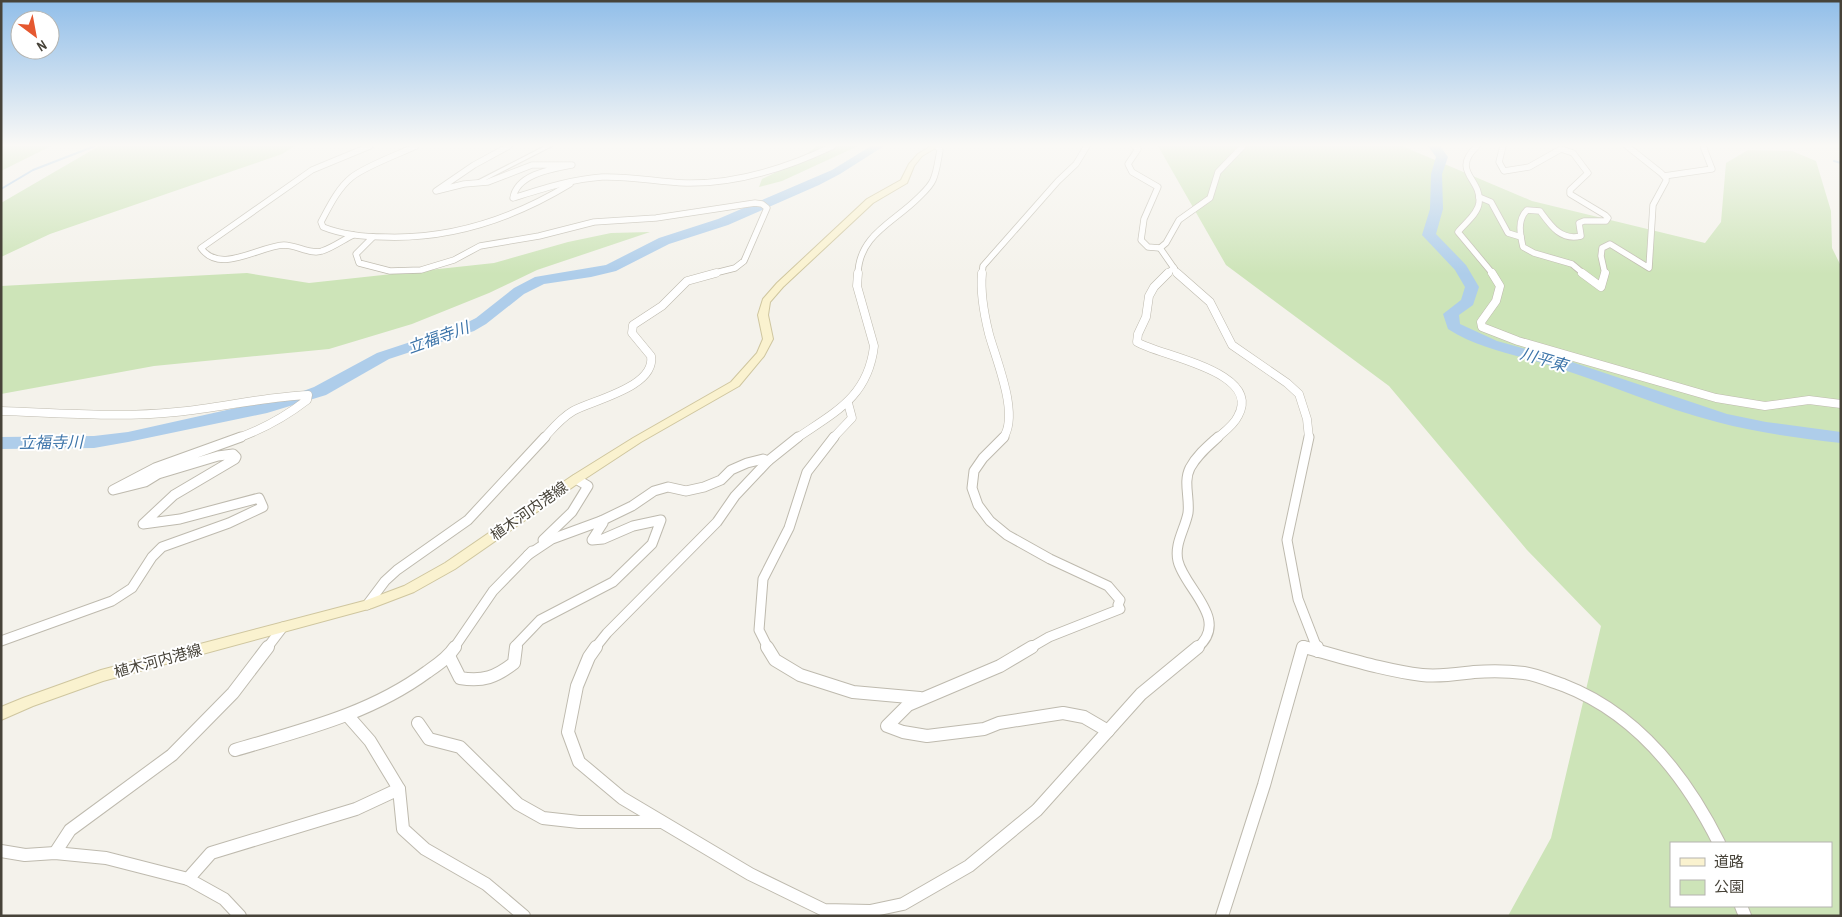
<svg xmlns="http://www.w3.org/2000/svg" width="1842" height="917" font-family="'Archivo Narrow','Noto Sans JP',sans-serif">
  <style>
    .green { fill: #cde4b8; fill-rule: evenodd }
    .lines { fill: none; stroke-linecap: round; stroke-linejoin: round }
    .stream { stroke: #aecdea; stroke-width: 2 }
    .river { fill: #aecdea; fill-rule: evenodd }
    .minor-far3-casing { stroke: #bebaae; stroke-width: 7 }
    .minor-far2-casing { stroke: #bebaae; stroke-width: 9 }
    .minor-far1-casing { stroke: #bebaae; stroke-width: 11 }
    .minor-casing { stroke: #bebaae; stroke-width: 14 }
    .tertiary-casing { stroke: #bebaae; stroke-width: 2 }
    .secondary-casing { stroke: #cfc69f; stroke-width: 2 }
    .minor-far3 { stroke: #fff; stroke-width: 5.5 }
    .minor-far2 { stroke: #fff; stroke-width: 8 }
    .minor-far1 { stroke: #fff; stroke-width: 9 }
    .minor { stroke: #fff; stroke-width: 12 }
    .tertiary { fill: #fff; fill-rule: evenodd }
    .secondary { fill: #faf2cf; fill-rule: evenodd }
    .labels { text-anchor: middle; stroke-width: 4; stroke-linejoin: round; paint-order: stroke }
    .street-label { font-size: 15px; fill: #474339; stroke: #fff }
    .water-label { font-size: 16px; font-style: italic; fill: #3c74a9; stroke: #fff }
  </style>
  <rect width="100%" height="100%" fill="#f4f2eb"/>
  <g class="green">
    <path d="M 1,146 L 51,146 L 1,171 Z"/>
    <path d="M 99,146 L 295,146 L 282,154 L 50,234 L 1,257 L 1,203 Z"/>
    <path d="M 817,146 L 858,146 L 782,181 L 759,187 L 762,179 L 793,164 Z"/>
    <path d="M 1158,146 L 1402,146 L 1532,201 L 1705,243 L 1721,222 L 1726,163 L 1748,150 L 1792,151 L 1816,161 L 1831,211 L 1832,248 L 1841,266 L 1841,916 L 1508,916 L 1551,838 L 1601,626 L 1527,550 L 1389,386 L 1226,265 ZM 1671,843 L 1831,843 L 1831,906 L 1671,906 Z"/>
    <path d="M 650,232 L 537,270 L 489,293 L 412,324 L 329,349 L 154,366 L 1,394 L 1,286 L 247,273 L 309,283 L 494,263 L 568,242 L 611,233 Z"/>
  </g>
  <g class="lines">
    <g class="stream">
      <path d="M 1834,161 L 1841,163"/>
      <path d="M 1,189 L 33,170 L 95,146"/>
    </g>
    <g class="river">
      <path d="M 871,146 L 884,146 L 840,174 L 819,185 L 728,225 L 669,244 L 616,271 L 591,277 L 544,284 L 524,294 L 486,324 L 474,331 L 389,359 L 326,395 L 267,413 L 128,442 L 94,448 L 1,449 L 1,437 L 94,436 L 128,432 L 290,396 L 314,387 L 377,353 L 462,325 L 476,318 L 514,288 L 535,277 L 606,265 L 659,238 L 718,219 L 811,179 L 832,170 Z"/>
      <path d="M 1428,146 L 1440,146 L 1448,157 L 1442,174 L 1443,209 L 1436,234 L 1466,265 L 1479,287 L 1473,305 L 1459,315 L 1460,324 L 1497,341 L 1566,360 L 1727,414 L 1766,422 L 1841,432 L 1841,443 C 1799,438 1758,433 1717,422 C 1662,408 1609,384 1555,367 C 1518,355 1481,350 1448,329 L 1443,314 L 1461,300 L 1465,287 L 1455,270 L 1422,235 L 1430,209 L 1431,174 L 1436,157 Z"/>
    </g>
    <defs>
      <g id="minor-far3">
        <path d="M 416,146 C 399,154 366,166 352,177 C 338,188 329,207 321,222 L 323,227 C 343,235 365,237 386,237 C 453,239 514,218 570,184"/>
        <path d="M 509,146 L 474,165 L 436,191 L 464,184 L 488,182 L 532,165 L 572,165 C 552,169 517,174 513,198 C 542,189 572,179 602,177 C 630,176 658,182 686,183 C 738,184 787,168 833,146"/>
        <path d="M 1134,146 L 1138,149 L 1128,164 L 1132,172 L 1158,187 L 1144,219 L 1141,240 L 1148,247 L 1160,248 L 1166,243 L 1179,220 L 1210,198 L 1218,172 L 1243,146"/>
        <path d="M 1477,146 C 1450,172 1482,178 1479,203 C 1478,214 1464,224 1458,232 L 1493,274"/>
        <path d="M 1503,146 L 1499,162 L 1504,171 L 1529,167 L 1561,149 L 1573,153 L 1588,173 L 1570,190 L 1570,194 L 1605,215 L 1608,218 L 1606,221 L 1584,221 L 1579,223 L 1581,236 C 1561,241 1551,226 1540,211 L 1527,210 C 1517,220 1520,234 1523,247 L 1534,253 L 1572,264 L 1584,274"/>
        <path d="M 1664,176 L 1712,169 L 1703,146"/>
        <path d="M 1479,197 L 1491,202 L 1508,233 L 1521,237"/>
        <path d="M 353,235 C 343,240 332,248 322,251 C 311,255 296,245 284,245 C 259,246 220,275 201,248 L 312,170 L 370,146"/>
        <path d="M 373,237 L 356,254 L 359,263 L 390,271 L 421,270 L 454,260 L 480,246 L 539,236 L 594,222 L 656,218 L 755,203 L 762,204 L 767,208 L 744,261 L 735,268 L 711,274"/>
        <path d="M 1160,248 L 1178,274"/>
        <path d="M 858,274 C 859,235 893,223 918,198 C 923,193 930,187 933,180 C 937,171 938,160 940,150 L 937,146"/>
        <path d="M 982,274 L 983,266 L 1058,181 L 1076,164 L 1087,146"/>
        <path d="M 1166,274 L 1174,268"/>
        <path d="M 1605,274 L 1601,256 L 1602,248 L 1610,244 L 1649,268 L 1653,205 L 1666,181 L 1666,178 L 1661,173 L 1627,146"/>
      </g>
      <g id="minor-far2">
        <path d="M 982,273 C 980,294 984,314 989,334 C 996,360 1020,415 1003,438"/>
        <path d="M 1168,273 L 1154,287 L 1149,296 L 1146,317 L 1138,334 L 1137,342 C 1159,356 1263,371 1238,416 C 1234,425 1224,432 1217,438"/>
        <path d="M 1177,273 L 1210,302 L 1232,345 L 1287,383 L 1299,394 L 1307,419 L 1309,438"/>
        <path d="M 1492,273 L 1500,286 L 1496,301 L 1481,322 L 1482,327 L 1518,341 L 1716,398 L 1765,406 L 1809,400 L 1841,404"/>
        <path d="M 1582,273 L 1601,287 L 1605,273"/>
        <path d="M 1,411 C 59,413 118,418 176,412 C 220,408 263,397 308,395 L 307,400 C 285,417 263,429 238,438"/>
        <path d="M 544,438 C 553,428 561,418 573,411 C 593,400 656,387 651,356 L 632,333 L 633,325 L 662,306 L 687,281 L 716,273"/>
        <path d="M 797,438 C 835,412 868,397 874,346 L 857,286 L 858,273"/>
        <path d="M 833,438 L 852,418 L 848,403"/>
      </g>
      <g id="minor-far1">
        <path d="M 1004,437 L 983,458 L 974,471 L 972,488 L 978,505 L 990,521 L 1007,535 L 1050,559 L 1108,586 L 1120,600 L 1118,605 L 1120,609 L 1049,637 L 1030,648"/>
        <path d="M 1309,437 L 1287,540 L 1298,599 L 1317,648"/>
        <path d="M 601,521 L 632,506 L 654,491 L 668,487 L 686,491 L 704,487 L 721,480 L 731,470 L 747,463 L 763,459 L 768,461"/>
        <path d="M 543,540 L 572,512 L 588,486 L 576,479"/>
        <path d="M 367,605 L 385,581 L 397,570 L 468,520 L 545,437"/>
        <path d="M 1,641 L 112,601 L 132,588 L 152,557 L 162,547 L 229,523 L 263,507 L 259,498 L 180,519 L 143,524 L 174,495 L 235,459 L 236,457 L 233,454 L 218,456 L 158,474 L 145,482 L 113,490 L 155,468 L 241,437"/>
        <path d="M 267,648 L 283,627"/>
        <path d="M 454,648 L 493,591 L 532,551"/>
        <path d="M 516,648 L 517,644 L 540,620 L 613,582 L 652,544 L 661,520 L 633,526 L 603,539 L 592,540 L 603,523 L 601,521 L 552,539 L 528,555"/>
        <path d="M 595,648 L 607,633 L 717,522 L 735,496 L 768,461 L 798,437"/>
        <path d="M 768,648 L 759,630 L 763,579 L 789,528 L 807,472 L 834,437"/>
        <path d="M 1197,648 C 1231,620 1184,588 1178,561 C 1174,544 1185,529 1188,513 C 1190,498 1183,482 1190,468 C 1197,455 1208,446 1218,437"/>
        <path d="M 1303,648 L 1309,648"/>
      </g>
      <g id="minor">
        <path d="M 596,647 L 589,657 L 577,686 L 568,732 L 579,762 L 622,798 L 750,874 L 824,910 L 870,911 L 903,904 L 969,866 L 1037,810 L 1141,694 L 1198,647"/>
        <path d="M 767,647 L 775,660 L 800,675 L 853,692 L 920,698"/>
        <path d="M 1032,647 L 1000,666 L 908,705 L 887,726 L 903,732 L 927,736 L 984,729 L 999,723 L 1063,713 L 1084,717 L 1108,731"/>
        <path d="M 1304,647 C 1343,657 1382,670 1422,675 C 1440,677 1457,674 1474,672 C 1490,671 1508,671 1524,673 C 1537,675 1551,681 1563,685 C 1636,713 1685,775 1719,843"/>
        <path d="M 1317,647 L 1318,651"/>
        <path d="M 449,656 L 460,678 C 483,682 496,677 514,663 L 516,647"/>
        <path d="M 348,716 L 370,741 L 399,789 L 403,829 L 425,849 L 486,884 L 524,916"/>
        <path d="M 418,723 L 429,739 L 460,747 L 518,804 L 543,818 L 579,822 L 661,822"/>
        <path d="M 235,750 C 302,730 370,714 427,672 C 437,665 448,658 455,647"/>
        <path d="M 1,851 L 25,855 L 55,853 L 106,858 L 188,879 L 224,899 L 240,916"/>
        <path d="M 55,853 L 70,830 L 172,755 L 233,693 L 268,647"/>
        <path d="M 188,879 L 211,853 L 356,809 L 399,789"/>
        <path d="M 1741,906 L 1745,916"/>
        <path d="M 1222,916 L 1264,785 L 1303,647"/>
      </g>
      <path id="tertiary" d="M 545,146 L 552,146 L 476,185 L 471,184 Z"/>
      <path id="secondary" d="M 931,146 L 939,146 L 922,156 L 914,166 L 907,183 L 873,203 L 783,287 L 770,302 L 768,315 L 773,339 L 764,356 L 739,386 L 641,442 L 580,482 L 455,569 L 414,592 L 372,608 L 103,681 L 33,706 L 1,720 L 1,707 L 23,698 L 101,670 L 364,601 L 404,586 L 445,563 L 572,476 L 633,438 L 731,382 L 757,353 L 763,339 L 758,315 L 763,299 L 777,283 L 867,199 L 901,180 L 909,164 L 918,154 Z"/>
    </defs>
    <use href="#minor-far3" class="minor-far3-casing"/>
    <use href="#minor-far2" class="minor-far2-casing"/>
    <use href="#minor-far1" class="minor-far1-casing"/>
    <use href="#minor" class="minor-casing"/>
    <use href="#tertiary" class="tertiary-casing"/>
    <use href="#secondary" class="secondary-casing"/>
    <use href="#minor-far3" class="minor-far3"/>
    <use href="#minor-far2" class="minor-far2"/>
    <use href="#minor-far1" class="minor-far1"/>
    <use href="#minor" class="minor"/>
    <use href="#tertiary" class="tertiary"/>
    <use href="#secondary" class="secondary"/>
  </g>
  <linearGradient id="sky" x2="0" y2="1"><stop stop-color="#91bee9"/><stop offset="0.53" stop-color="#faf9f6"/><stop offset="1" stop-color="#faf9f6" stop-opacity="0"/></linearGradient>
  <rect width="1842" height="274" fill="url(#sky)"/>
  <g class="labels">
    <g class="street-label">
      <text transform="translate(529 511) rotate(-35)" y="5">植木河内港線</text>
      <text transform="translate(158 661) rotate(-15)" y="5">植木河内港線</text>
    </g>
    <g class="water-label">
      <text transform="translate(438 337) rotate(-20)" y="6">立福寺川</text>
      <text transform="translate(1544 359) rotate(16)" y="6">川平東</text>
      <text transform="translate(51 442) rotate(-1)" y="6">立福寺川</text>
    </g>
  </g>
  <rect width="1842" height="917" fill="none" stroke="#474339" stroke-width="5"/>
  <rect x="1670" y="842" width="162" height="65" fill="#ffffff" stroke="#b5b4b0"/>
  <rect x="1680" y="858" width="25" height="8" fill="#faf2cf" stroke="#b5b4b0"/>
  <text x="1714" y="867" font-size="15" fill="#474339">道路</text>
  <rect x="1680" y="880" width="25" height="15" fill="#cde4b8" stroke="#b5b4b0"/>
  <text x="1714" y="892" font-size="15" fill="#474339">公園</text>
  <g transform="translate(35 35) rotate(148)"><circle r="24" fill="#ffffff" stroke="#b5b4b0"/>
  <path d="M0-4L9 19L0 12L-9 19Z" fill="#e55830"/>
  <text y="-8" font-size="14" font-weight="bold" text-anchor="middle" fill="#474339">N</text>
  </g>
</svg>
